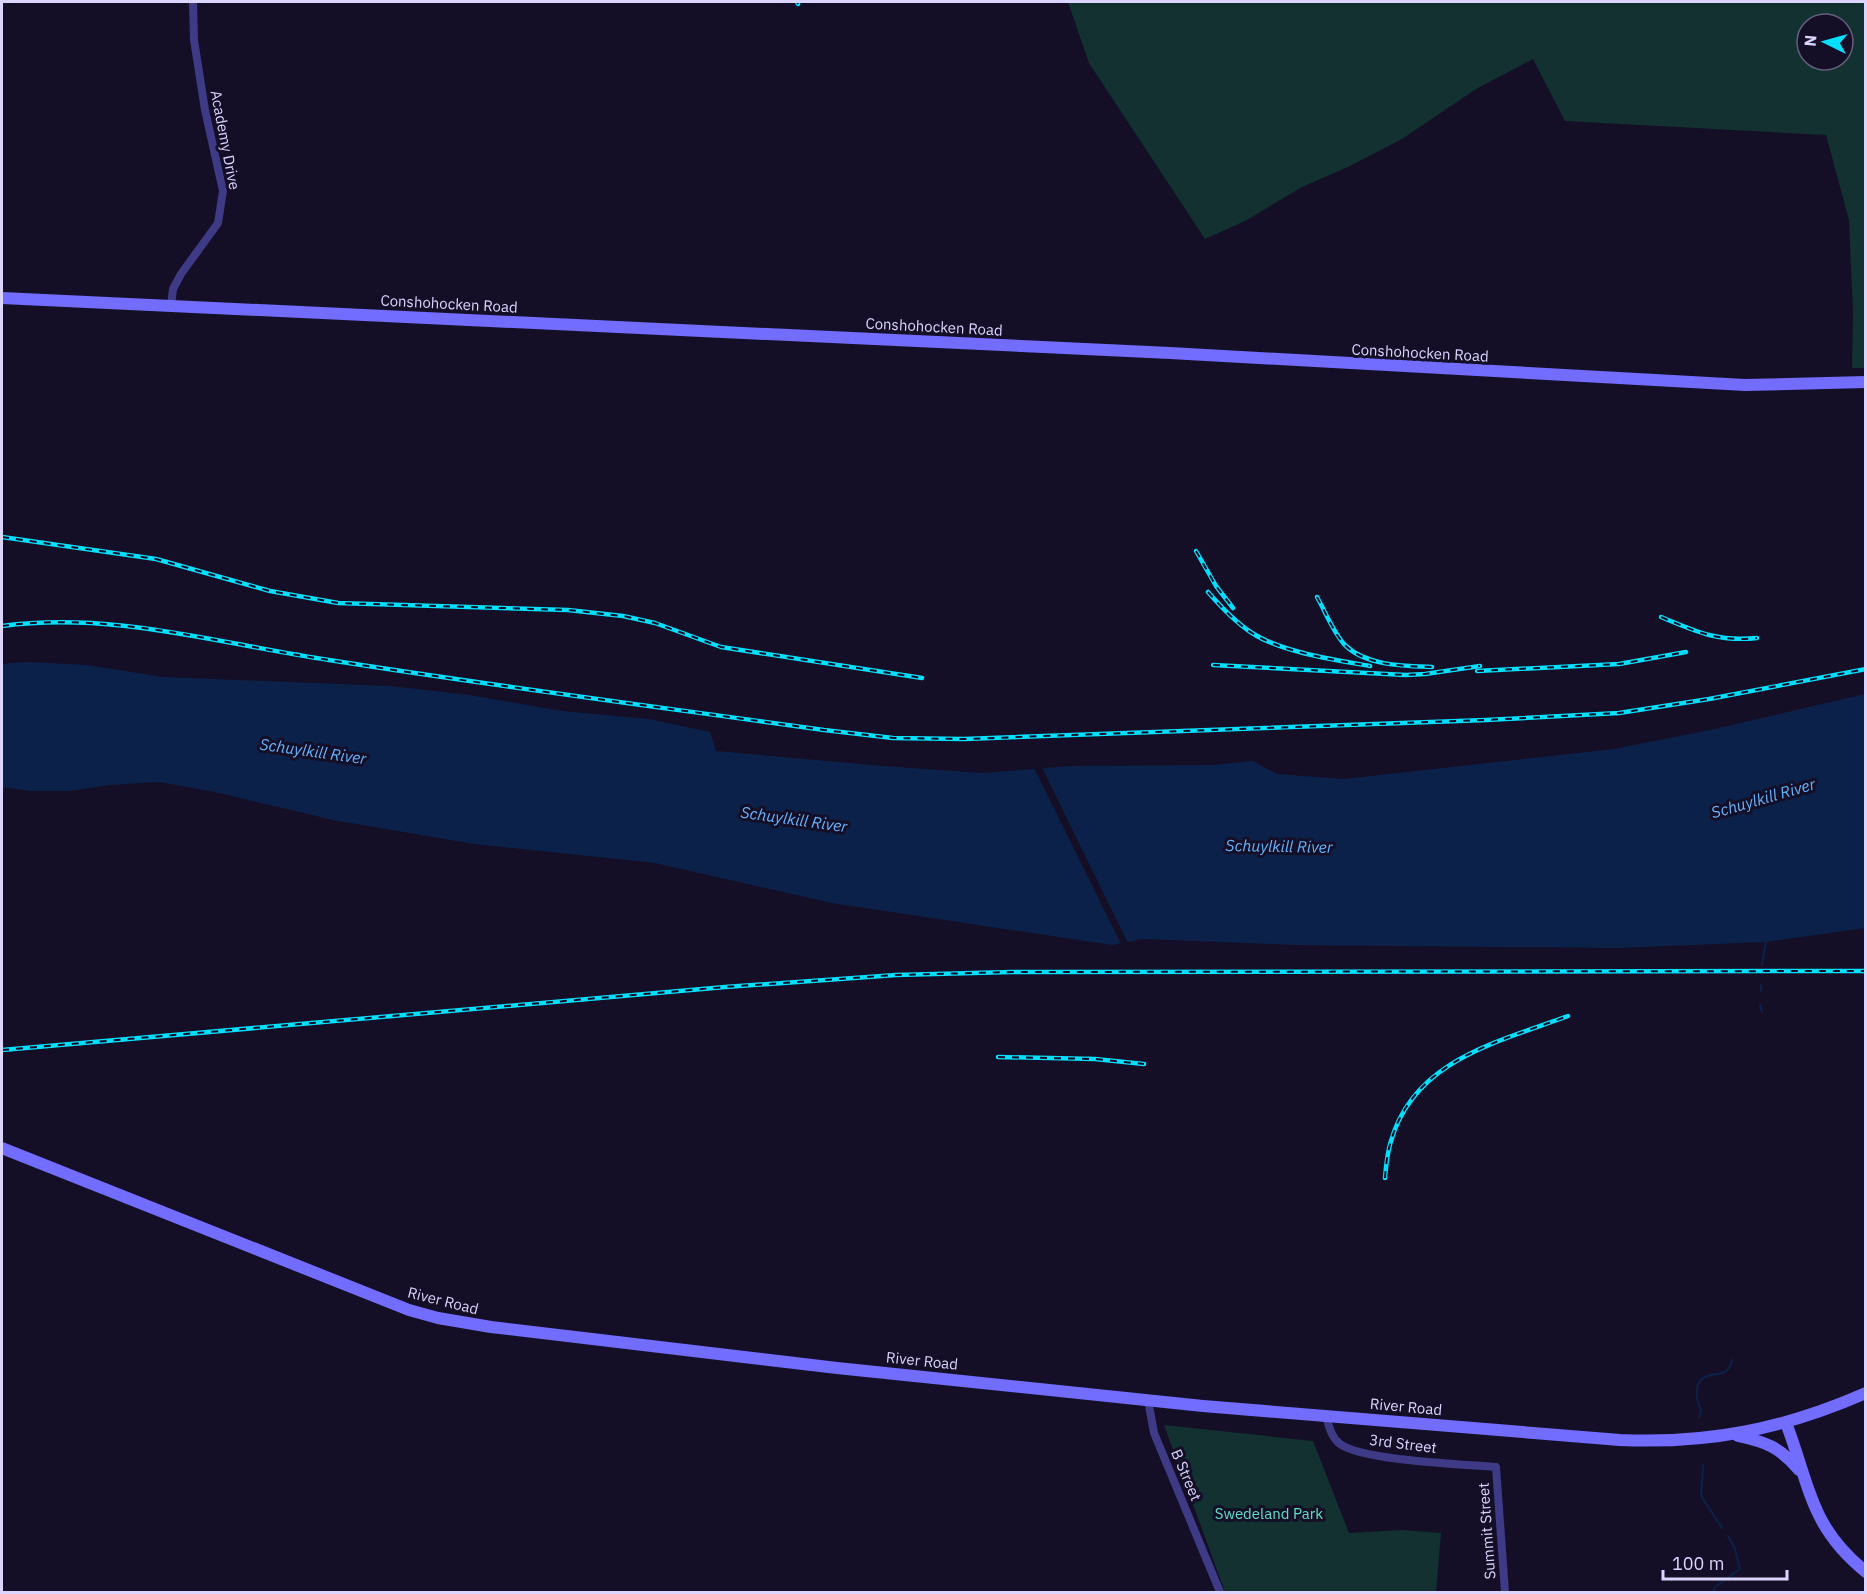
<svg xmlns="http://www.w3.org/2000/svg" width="1867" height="1594" font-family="'IBM Plex Sans',sans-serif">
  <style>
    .green { fill: #123130; fill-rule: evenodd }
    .water { fill: #0c2149 }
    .pier { fill: #140f27 }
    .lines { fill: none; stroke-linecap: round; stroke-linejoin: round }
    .stream { stroke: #0c2149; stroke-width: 2 }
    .minor { stroke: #3e3a86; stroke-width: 8 }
    .secondary { stroke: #726cff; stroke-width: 12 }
    .rail-casing { stroke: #01e1ff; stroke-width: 4.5 }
    .rail { stroke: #140f27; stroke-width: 2; stroke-dasharray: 7; stroke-linecap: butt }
    .labels { text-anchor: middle; stroke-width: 6; stroke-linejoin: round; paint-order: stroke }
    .street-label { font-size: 15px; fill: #dbd5ff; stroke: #140f27 }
    .park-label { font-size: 15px; fill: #5fe1c3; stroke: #140f27 }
    .water-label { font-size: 16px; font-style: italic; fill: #63b4ff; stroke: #140f27 }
  </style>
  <rect width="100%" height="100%" fill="#140f27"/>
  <g class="green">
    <path d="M 1068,2 L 1865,2 L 1865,368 L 1852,368 L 1853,312 L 1849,220 L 1826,135 L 1565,121 L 1533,59 L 1476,89 L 1402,139 L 1348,167 L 1302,187 L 1245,221 L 1205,239 L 1089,63 ZM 1807,24 L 1843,24 L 1843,60 L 1807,60 Z"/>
    <path d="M 1164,1425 L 1313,1441 L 1349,1533 L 1402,1530 L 1441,1533 L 1436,1592 L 1225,1592 Z"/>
  </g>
  <path class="water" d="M 27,662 L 87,665 L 163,677 L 390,686 L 469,695 L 562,711 L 649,719 L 710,732 L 716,751 L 883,766 L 982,773 L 1072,766 L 1213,765 L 1253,761 L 1276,774 L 1344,779 L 1614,749 L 1715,729 L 1865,694 L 1865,928 L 1766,942 L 1618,948 L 1298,945 L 1143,939 L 1112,945 L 832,903 L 655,863 L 474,844 L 333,820 L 215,792 L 159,782 L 109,785 L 71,791 L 32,791 L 2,787 L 2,664 Z"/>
  <path class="pier" d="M 1041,765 L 1075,835 L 1129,945 L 1122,946 L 1033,766 Z"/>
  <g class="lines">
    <g class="stream">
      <path d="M 1762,965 L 1766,941"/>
      <path d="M 1761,991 L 1761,985"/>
      <path d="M 1760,1005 L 1762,1012"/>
      <path d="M 1699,1417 L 1701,1410 C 1695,1397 1693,1378 1711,1375 C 1716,1374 1721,1374 1725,1372 C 1730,1369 1731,1364 1732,1360"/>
      <path d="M 1703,1465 L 1701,1496 L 1722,1528"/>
      <path d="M 1713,1592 L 1715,1587 L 1740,1569 L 1735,1549 L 1728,1536"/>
    </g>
    <g class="minor">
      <path d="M 171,305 L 173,289 L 181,274 L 218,223 L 223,191 L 205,110 L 194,40 L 193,2"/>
      <path d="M 1148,1400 L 1154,1433 L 1220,1592"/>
      <path d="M 1326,1416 C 1329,1426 1331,1437 1340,1444 C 1364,1461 1463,1464 1496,1467 L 1505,1592"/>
    </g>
    <g class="secondary">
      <path d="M 2,298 L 1170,353 L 1745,385 L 1866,382"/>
      <path d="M 2,1148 L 409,1310 L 438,1318 L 491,1327 L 837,1368 L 1203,1406 L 1620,1440 C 1709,1444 1784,1429 1866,1393"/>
      <path d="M 1786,1423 C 1810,1485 1809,1526 1866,1572"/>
      <path d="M 1738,1436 C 1766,1442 1780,1447 1799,1470"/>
    </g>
    <defs>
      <g id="rail">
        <path d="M 797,2 L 798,4"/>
        <path d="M 2,537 L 156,559 L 270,591 L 338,603 L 568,610 L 623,616 L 655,623 L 721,647 L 922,678"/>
        <path d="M 1196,551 L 1216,586 L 1233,608"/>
        <path d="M 1208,592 C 1221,607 1235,622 1252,633 C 1281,652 1335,660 1370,666"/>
        <path d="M 1317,597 C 1325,611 1335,636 1346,646 C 1367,666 1405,666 1432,667"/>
        <path d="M 1661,617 C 1697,632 1718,642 1757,638"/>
        <path d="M 2,626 C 113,611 220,644 329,660 C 494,686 659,707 824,730 L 893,738 L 964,739 L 1486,720 L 1619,713 L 1709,699 L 1866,669"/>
        <path d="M 1213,665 L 1406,675 L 1425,674 L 1480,666"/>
        <path d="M 1477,671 L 1619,664 L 1686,652"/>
        <path d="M 2,1050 L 725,987 L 896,975 L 1012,972 L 1866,971"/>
        <path d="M 998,1057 L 1095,1059 L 1144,1064"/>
        <path d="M 1385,1178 C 1386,1166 1387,1153 1391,1141 C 1414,1060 1498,1042 1568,1016"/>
      </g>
    </defs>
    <use href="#rail" class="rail-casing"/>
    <use href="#rail" class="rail"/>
  </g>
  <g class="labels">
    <g class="street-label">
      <text transform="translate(225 140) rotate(79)" y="5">Academy Drive</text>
      <text transform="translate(449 304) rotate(3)" y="5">Conshohocken Road</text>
      <text transform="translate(934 327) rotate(3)" y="5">Conshohocken Road</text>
      <text transform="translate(1420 353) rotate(3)" y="5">Conshohocken Road</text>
      <text transform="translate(443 1301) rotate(14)" y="5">River Road</text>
      <text transform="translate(922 1361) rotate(6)" y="5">River Road</text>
      <text transform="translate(1406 1407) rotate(5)" y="5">River Road</text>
      <text transform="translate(1403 1444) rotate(7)" y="5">3rd Street</text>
      <text transform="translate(1186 1475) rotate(67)" y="5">B Street</text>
      <text transform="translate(1487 1531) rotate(-94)" y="5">Summit Street</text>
    </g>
    <g class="park-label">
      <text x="1269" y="1519">Swedeland Park</text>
    </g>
    <g class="water-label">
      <text transform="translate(313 751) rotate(8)" y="6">Schuylkill River</text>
      <text transform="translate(1763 798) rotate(-16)" y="6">Schuylkill River</text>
      <text transform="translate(794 819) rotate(8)" y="6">Schuylkill River</text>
      <text transform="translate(1279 846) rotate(1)" y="6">Schuylkill River</text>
    </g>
  </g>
  <rect width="1867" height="1594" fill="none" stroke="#dbd5ff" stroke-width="6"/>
  <g transform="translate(1825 42) rotate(275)"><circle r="28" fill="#140f27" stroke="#645e7d" stroke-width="1.5"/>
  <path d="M0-4.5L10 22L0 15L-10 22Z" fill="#01e1ff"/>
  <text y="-9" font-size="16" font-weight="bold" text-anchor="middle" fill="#dbd5ff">N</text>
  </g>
  <path d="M1663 1570v9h124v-9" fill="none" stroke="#dbd5ff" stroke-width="3"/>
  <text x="1672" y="1570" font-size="18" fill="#dbd5ff" stroke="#140f27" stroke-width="4.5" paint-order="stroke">100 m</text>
</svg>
